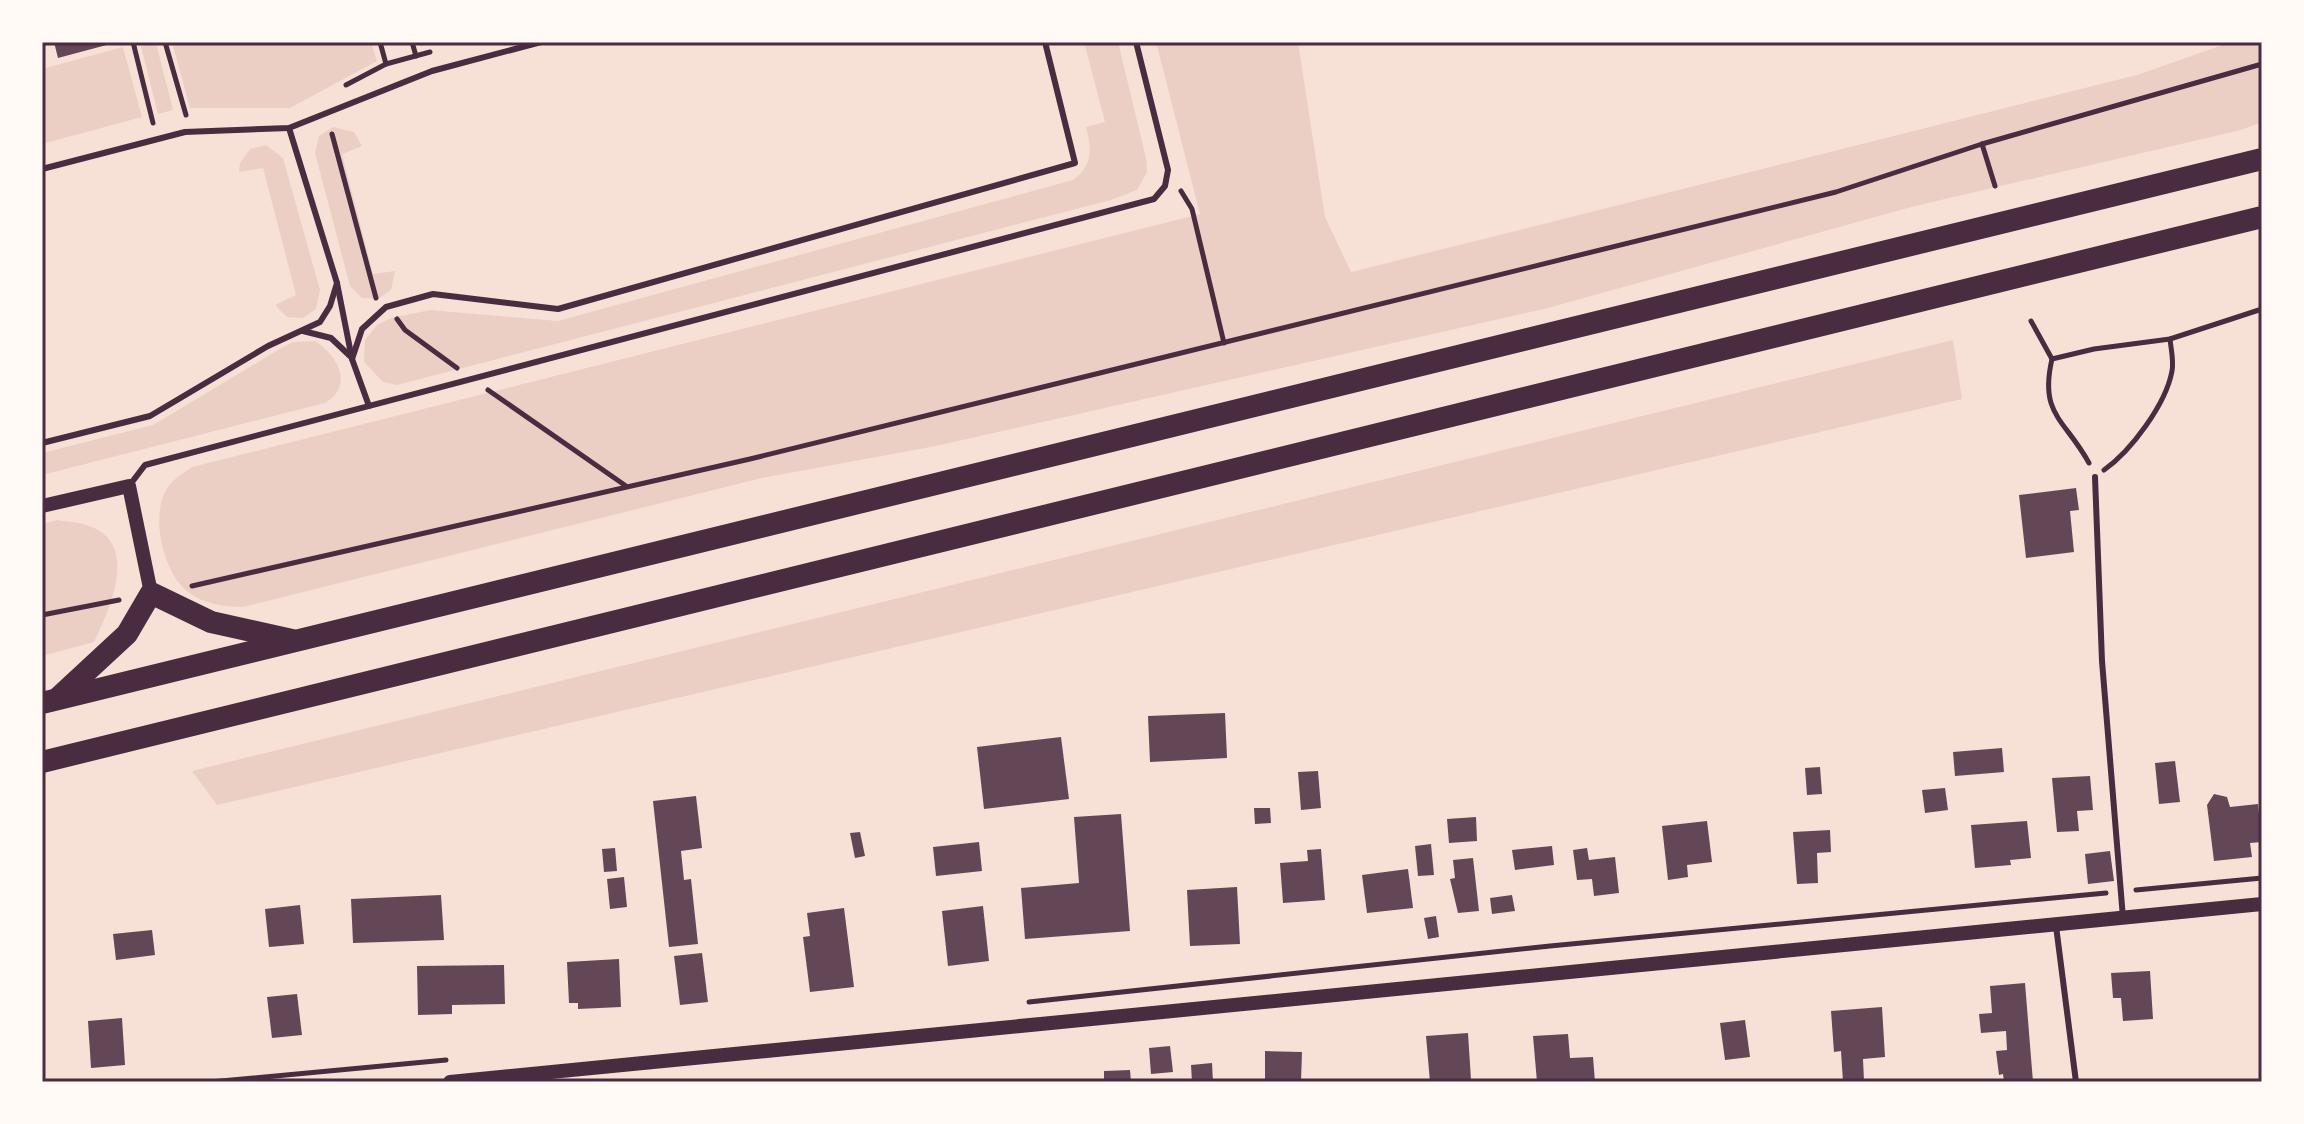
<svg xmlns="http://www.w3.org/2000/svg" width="2304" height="1124" font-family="'Noto Serif',serif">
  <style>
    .green { fill: #ebcfc5 }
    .building { fill: #644757 }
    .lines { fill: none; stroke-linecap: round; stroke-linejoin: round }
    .path { stroke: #4a2c40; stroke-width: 5 }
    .service { stroke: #4a2c40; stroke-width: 6 }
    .tertiary { stroke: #4a2c40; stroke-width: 14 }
    .trunk { stroke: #4a2c40; stroke-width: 22 }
    .neatline { fill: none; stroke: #4a2c40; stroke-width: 3 }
  </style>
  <rect width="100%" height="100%" fill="#f7e1d7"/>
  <g class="green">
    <path d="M 172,42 L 371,42 L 377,61 L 290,108 L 190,108 Z"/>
    <path d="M 1084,42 L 1118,42 L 1146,158 L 1147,172 L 1137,190 L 1111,200 L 397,385 L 383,382 L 364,362 L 365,340 L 377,325 L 391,318 L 430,310 L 558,321 L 1073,180 C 1093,165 1092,150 1086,127 L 1105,122 Z"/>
    <path d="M 1156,42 L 1298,42 L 1325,217 L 1351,272 L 2137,75 L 2231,42 L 2262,42 L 2262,122 L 2241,130 L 1915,206 L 1548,308 L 936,446 L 762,478 L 243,607 C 224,607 204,604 188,592 C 163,573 149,513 168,487 C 174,478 184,473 192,467 L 1200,214 Z"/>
    <path d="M 156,43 L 173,110 L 158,114 L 141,46 Z"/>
    <path d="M 123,47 L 142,117 L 42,144 L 42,69 Z"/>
    <path d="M 333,127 L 354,132 L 362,146 L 342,154 L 373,274 L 395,271 L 391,290 L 378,299 L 362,298 L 350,286 L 315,153 L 319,136 Z"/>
    <path d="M 266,145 L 283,158 L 320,290 L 316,309 L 303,318 L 287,317 L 275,305 L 296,295 L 263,168 L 239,172 L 240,163 L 250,149 Z"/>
    <path d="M 1953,340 L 1962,399 L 217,805 L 192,771 Z"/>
    <path d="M 315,341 C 337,355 355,385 325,403 L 42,475 L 42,453 L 153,425 L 283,347 L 293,342 Z"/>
    <path d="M 58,520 C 68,522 80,522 89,526 C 140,543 110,610 94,642 L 42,656 L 42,524 Z"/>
  </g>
  <g class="building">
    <path d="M 54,42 L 114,42 L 114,43 L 58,58 Z"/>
    <path d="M 2076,488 L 2079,510 L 2070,511 L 2074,552 L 2026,558 L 2019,495 Z"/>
    <path d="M 1225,713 L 1227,758 L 1150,762 L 1148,716 Z"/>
    <path d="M 1061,737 L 1069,799 L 984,809 L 977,747 Z"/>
    <path d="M 2002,748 L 2004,772 L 1955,776 L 1953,752 Z"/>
    <path d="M 2175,761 L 2180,802 L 2159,804 L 2155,763 Z"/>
    <path d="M 1820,767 L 1822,794 L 1807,795 L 1805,768 Z"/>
    <path d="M 1318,771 L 1321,808 L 1301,810 L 1298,772 Z"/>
    <path d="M 2090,776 L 2093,810 L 2077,811 L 2079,831 L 2057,832 L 2052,778 Z"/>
    <path d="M 1945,788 L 1948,810 L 1925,813 L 1922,790 Z"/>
    <path d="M 2214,794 L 2227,797 L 2230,807 L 2258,804 L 2262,842 L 2250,843 L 2252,857 L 2214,861 L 2207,805 Z"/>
    <path d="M 696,796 L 702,848 L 681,851 L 684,880 L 691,879 L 698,944 L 669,947 L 653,801 Z"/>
    <path d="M 1254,808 L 1270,808 L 1271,823 L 1255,824 Z"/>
    <path d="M 1121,814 L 1130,931 L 1025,939 L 1021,888 L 1079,883 L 1074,817 Z"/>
    <path d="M 1476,817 L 1477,841 L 1449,843 L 1447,819 Z"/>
    <path d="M 1707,821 L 1712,862 L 1687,865 L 1688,877 L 1668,880 L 1662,826 Z"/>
    <path d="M 2027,821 L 2031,858 L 2010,860 L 2011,865 L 1975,868 L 1971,825 Z"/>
    <path d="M 1830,830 L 1831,852 L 1817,853 L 1818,883 L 1797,884 L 1793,832 Z"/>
    <path d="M 860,832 L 865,856 L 855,858 L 850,833 Z"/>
    <path d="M 979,842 L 982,871 L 936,876 L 933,847 Z"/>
    <path d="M 1431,844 L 1434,875 L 1418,876 L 1415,846 Z"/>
    <path d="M 1552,846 L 1554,865 L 1515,870 L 1512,850 Z"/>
    <path d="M 615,848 L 617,871 L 604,872 L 602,849 Z"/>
    <path d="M 1587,848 L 1589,860 L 1615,857 L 1619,893 L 1594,896 L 1592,879 L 1577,880 L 1573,850 Z"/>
    <path d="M 1321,849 L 1325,900 L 1283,903 L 1280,863 L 1308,861 L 1307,850 Z"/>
    <path d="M 2110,851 L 2114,881 L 2088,884 L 2085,854 Z"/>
    <path d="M 1473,858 L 1479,911 L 1458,913 L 1450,879 L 1455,878 L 1453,860 Z"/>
    <path d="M 1408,869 L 1413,908 L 1367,913 L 1362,875 Z"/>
    <path d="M 624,877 L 627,907 L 610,909 L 607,879 Z"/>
    <path d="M 1237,887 L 1240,944 L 1190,946 L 1187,890 Z"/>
    <path d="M 441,895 L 444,940 L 353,943 L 351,899 Z"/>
    <path d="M 1512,895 L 1515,911 L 1492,914 L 1490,898 Z"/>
    <path d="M 300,905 L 304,944 L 269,947 L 265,909 Z"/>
    <path d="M 983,906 L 989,961 L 948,966 L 942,911 Z"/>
    <path d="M 844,908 L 854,987 L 810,992 L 803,937 L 810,936 L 807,913 Z"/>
    <path d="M 1436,916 L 1439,937 L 1428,939 L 1424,918 Z"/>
    <path d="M 152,930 L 155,955 L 116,960 L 113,934 Z"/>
    <path d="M 702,953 L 708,1002 L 680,1005 L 674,956 Z"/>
    <path d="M 619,959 L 621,1007 L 578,1009 L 578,1003 L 569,1003 L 567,962 Z"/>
    <path d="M 504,965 L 505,1004 L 452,1005 L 452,1014 L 418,1015 L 417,966 Z"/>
    <path d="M 2150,971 L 2153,1019 L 2123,1021 L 2121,998 L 2113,998 L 2111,973 Z"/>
    <path d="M 2025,983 L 2033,1082 L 2004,1082 L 2003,1074 L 1999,1075 L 1996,1051 L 2007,1050 L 2006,1031 L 1981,1033 L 1979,1014 L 1992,1013 L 1990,986 Z"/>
    <path d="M 297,994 L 302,1035 L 272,1038 L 267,997 Z"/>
    <path d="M 1882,1007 L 1885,1057 L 1863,1059 L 1864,1081 L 1843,1082 L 1841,1051 L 1834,1052 L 1831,1011 Z"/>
    <path d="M 122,1018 L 125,1065 L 91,1068 L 88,1021 Z"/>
    <path d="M 1745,1020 L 1750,1057 L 1725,1060 L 1720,1023 Z"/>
    <path d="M 1468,1033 L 1471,1080 L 1430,1082 L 1426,1036 Z"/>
    <path d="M 1568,1034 L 1570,1058 L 1593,1057 L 1595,1082 L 1537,1082 L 1533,1036 Z"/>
    <path d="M 1170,1046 L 1173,1072 L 1151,1074 L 1149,1048 Z"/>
    <path d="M 1265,1051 L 1302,1052 L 1301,1082 L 1265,1082 Z"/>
    <path d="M 1212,1063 L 1213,1082 L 1192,1082 L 1191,1065 Z"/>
    <path d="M 1130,1070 L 1131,1082 L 1104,1082 L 1104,1071 Z"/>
  </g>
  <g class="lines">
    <g class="path">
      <path d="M 133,42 L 153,123"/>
      <path d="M 165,42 L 186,115"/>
      <path d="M 380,42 L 386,64"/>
      <path d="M 412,42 L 416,56"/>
      <path d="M 346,85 L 386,64 L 430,52"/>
      <path d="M 332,134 L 376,298"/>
      <path d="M 1982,144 L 1995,186"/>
      <path d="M 1181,191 L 1192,209 L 1224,343"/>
      <path d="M 397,319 L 405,330 L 457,368"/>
      <path d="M 2031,321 L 2052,359 L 2094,349 L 2170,339 L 2262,309"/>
      <path d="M 2052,359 C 2039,415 2065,419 2089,463"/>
      <path d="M 488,390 L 626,486"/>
      <path d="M 2104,470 C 2131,451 2166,404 2172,371 C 2174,361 2171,349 2170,339"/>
      <path d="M 192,586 L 750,459 L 1836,192 L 1982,144 L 2262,64"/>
      <path d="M 42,615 L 119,600"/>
      <path d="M 2136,890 L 2262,878"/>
      <path d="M 1029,1002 L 1550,946 L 2106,893"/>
      <path d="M 210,1082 L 446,1060"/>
    </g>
    <g class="service">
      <path d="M 289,128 L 337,283 L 352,359 L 369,406"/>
      <path d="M 42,169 L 185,132 L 289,128 L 432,71 L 541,42"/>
      <path d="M 303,331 L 331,338 L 350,356"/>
      <path d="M 352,359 L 362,329 L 386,307 L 433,294 L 558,309 L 1075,163 L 1045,42"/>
      <path d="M 42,443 L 150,416 L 268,346 L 320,322 L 330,306 L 337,283"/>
      <path d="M 2095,477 L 2102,661 L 2123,918"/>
      <path d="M 129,486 L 145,465 L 1154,199 L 1165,186 L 1168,170 L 1136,42"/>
      <path d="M 2056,926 L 2076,1082"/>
    </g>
    <g class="tertiary">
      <path d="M 42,506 L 129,486 L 151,593"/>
      <path d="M 450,1082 L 2262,904"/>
    </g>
    <g class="trunk">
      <path d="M 59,697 L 127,634 L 151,593 L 211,622 L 292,640"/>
      <path d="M 42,703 L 2262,159"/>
      <path d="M 42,762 L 2262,217"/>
    </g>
  </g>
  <rect width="2304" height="1124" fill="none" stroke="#fffaf5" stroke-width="88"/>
  <rect x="44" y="44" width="2216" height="1036" class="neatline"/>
</svg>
